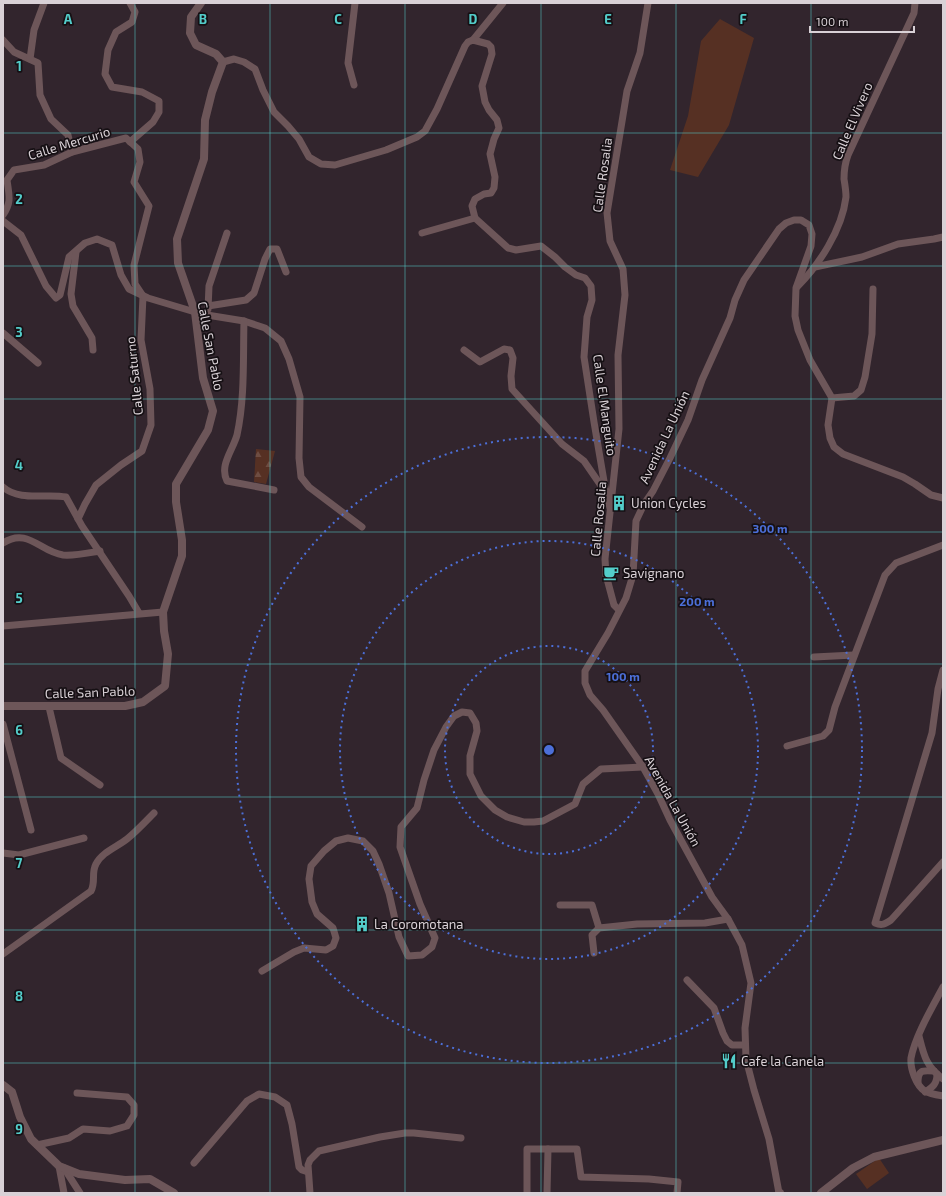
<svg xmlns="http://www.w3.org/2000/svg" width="946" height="1196" font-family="'Exo 2',sans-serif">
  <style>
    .forest { fill: url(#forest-firs) }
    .green { fill: #563023 }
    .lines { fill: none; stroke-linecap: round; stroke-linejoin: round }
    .minor { stroke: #6d5659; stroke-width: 7 }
    .tertiary { stroke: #6d5659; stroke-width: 8 }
    .grid { fill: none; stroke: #53cdca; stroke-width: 1; stroke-opacity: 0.55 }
    .ring { fill: none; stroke: #4c6fd8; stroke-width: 2; stroke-dasharray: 2 4 }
    .labels { text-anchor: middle; stroke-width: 3.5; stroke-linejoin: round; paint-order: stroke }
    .street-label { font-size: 13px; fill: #d9d1d6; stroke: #161014 }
    .poi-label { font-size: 13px; fill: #d9d1d6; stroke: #161014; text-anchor: start }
    .grid-label { font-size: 13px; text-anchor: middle; font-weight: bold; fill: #53cdca; stroke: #161014; stroke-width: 3.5; stroke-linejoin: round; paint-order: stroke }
    .centre { fill: #4c6fd8; stroke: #161014; stroke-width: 2 }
    .ring-label { font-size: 12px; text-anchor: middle; font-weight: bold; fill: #4c6fd8; stroke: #161014; stroke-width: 3.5; stroke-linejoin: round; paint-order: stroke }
  </style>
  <defs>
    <pattern id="forest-firs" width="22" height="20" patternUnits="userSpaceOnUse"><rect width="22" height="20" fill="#563023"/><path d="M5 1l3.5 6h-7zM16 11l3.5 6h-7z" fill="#6e4d42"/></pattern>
  </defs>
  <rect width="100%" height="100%" fill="#32252d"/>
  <path class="forest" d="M 256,449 L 275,451 L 266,484 L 254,482 Z"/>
  <g class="green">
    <path d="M 720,19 L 754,38 L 729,125 L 698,177 L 670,170 L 688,116 L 701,41 Z"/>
    <path d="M 879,1158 L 889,1173 L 867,1189 L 856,1174 Z"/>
  </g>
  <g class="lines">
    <g class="minor">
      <path d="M 130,3 L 135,12 L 132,22 L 116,32 L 108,50 L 105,74 L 112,87 L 142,92 L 159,101 L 159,112 L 153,122 L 130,142"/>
      <path d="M 3,40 L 14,52 L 38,63 L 40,95 L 51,119 L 68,135 L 72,152"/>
      <path d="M 473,40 L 503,3"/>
      <path d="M 30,59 L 34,30 L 44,3"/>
      <path d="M 223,62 L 234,59 L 244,62 L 255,69 L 263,90 L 274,112 L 288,126 L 299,139 L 309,157 L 321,164 L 335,165 L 386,150 L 417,137 L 425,131 L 437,109 L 465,46 L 468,42 L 473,40 L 488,44 L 491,47 L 492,54 L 482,86 L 485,102 L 489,110 L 497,120 L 499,128 L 494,139 L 490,154 L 495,177 L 494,188 L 491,193 L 484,194 L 475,199 L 472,206 L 475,218 L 508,248 L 516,250 L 541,246 L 555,257 L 565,267 L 576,275 L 585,278 L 591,286 L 592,300 L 587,317 L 584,357 L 594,422 L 605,487 L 610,508"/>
      <path d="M 354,85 L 348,63 L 355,3"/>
      <path d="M 3,215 C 12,202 9,195 7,180 L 14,170 L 44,165 L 72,152 L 126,138 L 138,149 L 140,162 L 134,182 L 149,206 L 134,265 L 135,284 L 143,296 L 141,340 L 150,389 L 151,425 L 142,451 L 121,465 L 96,485 L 85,504 L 78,519"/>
      <path d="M 3,221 L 21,235 L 46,286 L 56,298 L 60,295 L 69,257 L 85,243 L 97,239 L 112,245 L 121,275 L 129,289 L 148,298 L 195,312 L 207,315 L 244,321 L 265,328 L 281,341 L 289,359 L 300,397 L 299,458 L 301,477 L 309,487 L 362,527"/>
      <path d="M 422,233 L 475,218"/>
      <path d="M 76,252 L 71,294 L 73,306 L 92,338 L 93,350"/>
      <path d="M 815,267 L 862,257 L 898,244 L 934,239 L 943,237"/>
      <path d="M 797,287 C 819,265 842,230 846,197 C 846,191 845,185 844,179 C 844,170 845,163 848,155 L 914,13 L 915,3"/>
      <path d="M 208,306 L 246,300 L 254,293 L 265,259 L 270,249 L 277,249 L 286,272"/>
      <path d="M 208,309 L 209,286 L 227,233"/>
      <path d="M 244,321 C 243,359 245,398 237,435 C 233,450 219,465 227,481 L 274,490"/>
      <path d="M 3,333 L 38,363"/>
      <path d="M 464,350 L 480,362 L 504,349 L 510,350 L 513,358 L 511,376 L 512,389 L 562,444 L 584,461 L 604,490"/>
      <path d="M 832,398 L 854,396 L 861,390 L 865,377 L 872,334 L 873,289"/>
      <path d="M 3,487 C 20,502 46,493 66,497 L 82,526 L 129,596 L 139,613"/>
      <path d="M 3,543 C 28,527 40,552 63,555 C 75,556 88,553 100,551"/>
      <path d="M 619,610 L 614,605 L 606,575 L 605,559 L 619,429 L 618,355 L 625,295 L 623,269 L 610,241 L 607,213 L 627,91 L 640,53 L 648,3"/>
      <path d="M 3,626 L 163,612"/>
      <path d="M 814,657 L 854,655"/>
      <path d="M 943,670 L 938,689 L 932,733 L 875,923 C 882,926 885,924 891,920 L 943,862"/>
      <path d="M 49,707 L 61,758 L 100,785"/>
      <path d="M 3,724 L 31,830"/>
      <path d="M 787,746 L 823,736 L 829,730 L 835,707 L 885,575 L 896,563 L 943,545"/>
      <path d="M 3,853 L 19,855 L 84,838"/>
      <path d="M 560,905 L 592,905 L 599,928"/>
      <path d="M 594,953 L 592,935 L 599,928 L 637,924 L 705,923 L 728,919"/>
      <path d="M 3,954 L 91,891 C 96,882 91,873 96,864 C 102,852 117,847 127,839 C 137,831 145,822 154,813"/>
      <path d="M 262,971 L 294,952 L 304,948 L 326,950 L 333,946 L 336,938 L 333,928 L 317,914 L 312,902 L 309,879 L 311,866 L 324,851 L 336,841 L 348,838 L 363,841 L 373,851 L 379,864 L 389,893 L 399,937 L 408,956 L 422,955 L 432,947 L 435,938 L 420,904 L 400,847 L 401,827 L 417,808 L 424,780 L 434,750 L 446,727 L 454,716 L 462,712 L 470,713 L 476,723 L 477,731 L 470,756 L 470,774 L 481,796 L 495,810 L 507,817 L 524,822 L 534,822 L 543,821 L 575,804 L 583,784 L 601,769 L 643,767"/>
      <path d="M 687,980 L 714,1008 L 723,1033 L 727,1041 L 732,1045 L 745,1045"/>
      <path d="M 943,987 C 933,1006 915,1036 911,1058 C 910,1068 916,1086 925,1091 C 930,1094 937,1095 943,1096"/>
      <path d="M 919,1036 C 924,1056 926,1066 943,1079"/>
      <path d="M 918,1083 C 918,1070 922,1070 934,1071"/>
      <path d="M 925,1092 C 933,1087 937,1084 937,1074"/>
      <path d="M 37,1145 L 69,1138 L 83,1129 L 110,1131 L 127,1126 L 134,1115 L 134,1105 L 127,1097 L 77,1093"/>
      <path d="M 194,1163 L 247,1101 L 259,1094 L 275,1097 L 287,1105 L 292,1124 L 299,1167 L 302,1170 L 308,1172"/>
      <path d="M 59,1166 L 64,1193"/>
      <path d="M 64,1168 L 80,1193"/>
      <path d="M 310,1193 L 308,1165 L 310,1160 L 319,1151 L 380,1137 L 405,1133 L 414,1133 L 461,1138"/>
      <path d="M 527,1193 L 527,1149 L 577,1149 L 581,1177 L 649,1179 L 678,1182 L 677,1193"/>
      <path d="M 547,1193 L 548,1149"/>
      <path d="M 779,1193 L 769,1139 L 754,1090 L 746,1059 L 745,1028 L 751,983 L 742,945 L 728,919 L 712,897 L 670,820 L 658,794 L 643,767 L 603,710 L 590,695 L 585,683 L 585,671 L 608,633 L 626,598 L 633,575 L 636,521 L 644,504 L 653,491 L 670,458 L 688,420 L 702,380 L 730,318 L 735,300 L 744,280 L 779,229 L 786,223 L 794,220 L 801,220 L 809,225 L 812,234 L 811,246 L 796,288 L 795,316 L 798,330 L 810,360 L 832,398 L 828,425 L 830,438 L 834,447 L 843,454 L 903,477 L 915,484 L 931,495 L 943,498"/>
    </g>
    <g class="tertiary">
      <path d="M 3,706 L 125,706 L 143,702 L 165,686 L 168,654 L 164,631 L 163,612 L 182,556 L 182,540 L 176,502 L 176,484 L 208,430 L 213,411 L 203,378 L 195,312 L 178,263 L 177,239 L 204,159 L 205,120 L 212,92 L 223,62 L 216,54 L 196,45 L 190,33 L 191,17 L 201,3"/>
      <path d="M 3,1085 L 12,1092 L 20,1117 L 31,1139 L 59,1166 L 79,1174 L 125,1180 L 150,1179 L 174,1193"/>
      <path d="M 779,1193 L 780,1193"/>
      <path d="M 821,1193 L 853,1168 L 874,1157 L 943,1140"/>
    </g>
  </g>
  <path class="grid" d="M 135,3 L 135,1193M 270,3 L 270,1193M 405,3 L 405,1193M 541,3 L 541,1193M 676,3 L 676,1193M 811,3 L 811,1193M 3,133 L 943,133M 3,266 L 943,266M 3,399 L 943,399M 3,532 L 943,532M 3,664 L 943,664M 3,797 L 943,797M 3,930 L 943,930M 3,1063 L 943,1063"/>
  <g class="ring">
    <circle cx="549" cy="750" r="104"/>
    <circle cx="549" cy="750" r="209"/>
    <circle cx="549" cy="750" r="313"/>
  </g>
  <defs>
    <symbol id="building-bare" viewBox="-9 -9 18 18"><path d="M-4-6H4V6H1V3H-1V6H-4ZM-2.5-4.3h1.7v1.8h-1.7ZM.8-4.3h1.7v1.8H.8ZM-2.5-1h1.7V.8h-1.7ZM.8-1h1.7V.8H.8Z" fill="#53cdca" stroke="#161014" stroke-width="2.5" paint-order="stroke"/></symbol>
    <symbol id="cafe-bare" viewBox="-9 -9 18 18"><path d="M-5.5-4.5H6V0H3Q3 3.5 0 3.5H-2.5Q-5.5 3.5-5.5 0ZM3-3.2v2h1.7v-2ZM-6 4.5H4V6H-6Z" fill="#53cdca" stroke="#161014" stroke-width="2.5" paint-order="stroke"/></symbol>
    <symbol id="restaurant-bare" viewBox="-9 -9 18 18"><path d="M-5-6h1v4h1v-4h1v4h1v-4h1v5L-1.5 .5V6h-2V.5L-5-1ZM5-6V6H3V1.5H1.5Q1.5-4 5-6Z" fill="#53cdca" stroke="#161014" stroke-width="2.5" paint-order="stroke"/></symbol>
  </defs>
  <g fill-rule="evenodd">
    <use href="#building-bare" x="608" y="492" width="22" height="22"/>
    <use href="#cafe-bare" x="600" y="562" width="22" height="22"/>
    <use href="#building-bare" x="351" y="913" width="22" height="22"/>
    <use href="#restaurant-bare" x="718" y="1050" width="22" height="22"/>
  </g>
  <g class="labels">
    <g class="street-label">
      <text transform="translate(852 121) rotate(-67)" y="5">Calle El Vivero</text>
      <text transform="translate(69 143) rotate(-17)" y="5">Calle Mercurio</text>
      <text transform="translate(602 175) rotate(-82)" y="5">Calle Rosalia</text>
      <text transform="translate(211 346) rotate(79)" y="5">Calle San Pablo</text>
      <text transform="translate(134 376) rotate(-96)" y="5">Calle Saturno</text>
      <text transform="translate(605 405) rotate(82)" y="5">Calle El Manguito</text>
      <text transform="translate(664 437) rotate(-65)" y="5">Avenida La Unión</text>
      <text transform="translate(598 519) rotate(-85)" y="5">Calle Rosalia</text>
      <text transform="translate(90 692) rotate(-2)" y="5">Calle San Pablo</text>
      <text transform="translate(673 801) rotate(61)" y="5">Avenida La Unión</text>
    </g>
    <g class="poi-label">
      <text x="631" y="508">Union Cycles</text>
      <text x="623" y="578">Savignano</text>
      <text x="374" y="929">La Coromotana</text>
      <text x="741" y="1066">Cafe la Canela</text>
    </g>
  </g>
  <g class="grid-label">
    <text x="68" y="24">A</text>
    <text x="203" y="24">B</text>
    <text x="338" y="24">C</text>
    <text x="473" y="24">D</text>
    <text x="608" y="24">E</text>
    <text x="743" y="24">F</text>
    <text x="19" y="71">1</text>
    <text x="19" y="204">2</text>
    <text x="19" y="337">3</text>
    <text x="19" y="470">4</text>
    <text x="19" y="603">5</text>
    <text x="19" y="735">6</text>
    <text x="19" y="868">7</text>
    <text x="19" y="1001">8</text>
    <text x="19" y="1134">9</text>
  </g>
  <circle cx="549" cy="750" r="6" class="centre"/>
  <g class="ring-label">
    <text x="770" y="533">300 m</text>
    <text x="697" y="606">200 m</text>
    <text x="623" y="681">100 m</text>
  </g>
  <rect width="946" height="1196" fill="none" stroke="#d9d1d6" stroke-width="8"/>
  <path d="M810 26v6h104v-6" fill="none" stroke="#d9d1d6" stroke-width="2"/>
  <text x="816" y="26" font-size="12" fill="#d9d1d6" stroke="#161014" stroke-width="3" paint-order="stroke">100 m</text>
</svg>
